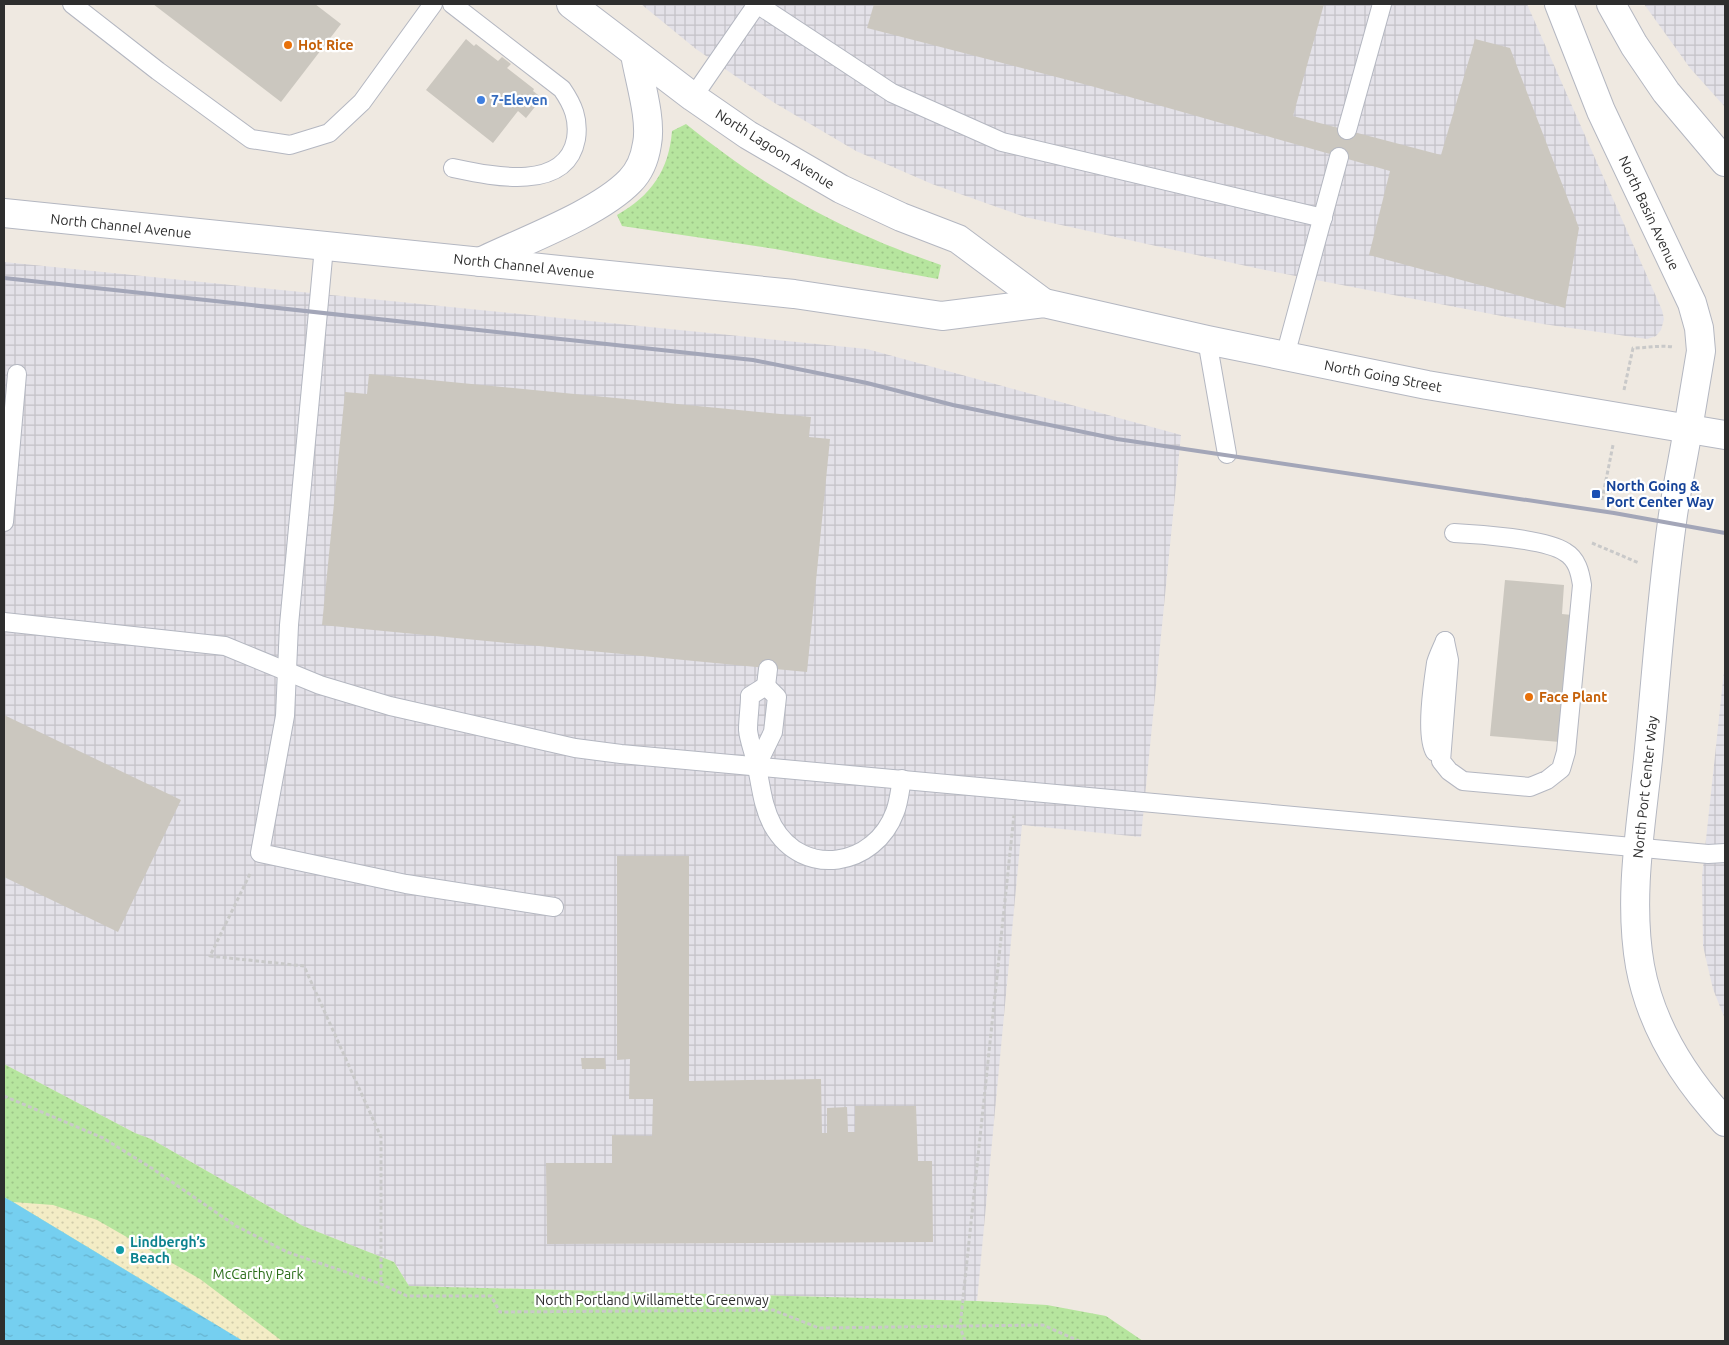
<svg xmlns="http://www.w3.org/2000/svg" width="1729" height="1345" font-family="Ubuntu,sans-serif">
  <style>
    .industrial { fill: url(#industrial-grid) }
    .grass { fill: url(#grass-dots) }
    .sand { fill: url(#sand-dots) }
    .water { fill: url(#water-ripples) }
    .building { fill: #cbc7bf }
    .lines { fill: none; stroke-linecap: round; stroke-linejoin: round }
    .service-casing { stroke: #b4b7c1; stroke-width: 20 }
    .minor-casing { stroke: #b4b7c1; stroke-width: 30 }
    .tertiary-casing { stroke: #b4b7c1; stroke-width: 30 }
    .secondary-casing { stroke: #b4b7c1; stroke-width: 30 }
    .path { stroke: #c9c9c9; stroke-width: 3; stroke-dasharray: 4 2.5; stroke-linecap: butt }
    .service { stroke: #fff; stroke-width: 18 }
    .minor { stroke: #fff; stroke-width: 28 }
    .tertiary { stroke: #fff; stroke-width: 28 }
    .secondary { stroke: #fff; stroke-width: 28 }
    .rail { stroke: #a3a6b8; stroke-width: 4 }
    .food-dot { fill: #e8710a; stroke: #fff; stroke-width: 2 }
    .shop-dot { fill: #3f7fe0; stroke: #fff; stroke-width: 2 }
    .transit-dot { fill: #1a4fb4; stroke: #fff; stroke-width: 2 }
    .culture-dot { fill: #0f9aa8; stroke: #fff; stroke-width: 2 }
    .labels { text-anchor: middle; stroke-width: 4.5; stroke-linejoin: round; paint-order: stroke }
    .food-label { font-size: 14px; font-weight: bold; fill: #c56008; stroke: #fff; text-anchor: start }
    .shop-label { font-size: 14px; font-weight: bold; fill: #366cbe; stroke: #fff; text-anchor: start }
    .street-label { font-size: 14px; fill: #2e2e2e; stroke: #fff }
    .transit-label { font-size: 14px; font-weight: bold; fill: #164399; stroke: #fff; text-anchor: start }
    .culture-label { font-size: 14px; font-weight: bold; fill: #0d838f; stroke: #fff; text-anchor: start }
    .park-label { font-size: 14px; fill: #2c6e1b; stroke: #fff }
  </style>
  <defs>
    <pattern id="industrial-grid" width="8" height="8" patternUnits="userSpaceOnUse" patternTransform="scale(1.25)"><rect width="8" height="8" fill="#e3e1e8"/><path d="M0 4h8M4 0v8" fill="none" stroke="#c3c1c7"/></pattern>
    <pattern id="grass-dots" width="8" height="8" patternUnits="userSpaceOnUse" patternTransform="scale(1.25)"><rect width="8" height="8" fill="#b6e59e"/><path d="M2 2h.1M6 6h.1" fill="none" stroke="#9dc588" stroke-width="1.8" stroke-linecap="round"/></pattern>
    <pattern id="sand-dots" width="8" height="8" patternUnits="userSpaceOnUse" patternTransform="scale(1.25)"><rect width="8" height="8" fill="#f3ecc5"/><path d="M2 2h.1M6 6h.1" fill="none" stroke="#d1cbaa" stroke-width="1.8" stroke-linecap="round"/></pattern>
    <pattern id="water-ripples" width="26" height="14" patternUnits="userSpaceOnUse" patternTransform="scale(1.25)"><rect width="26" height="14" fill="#75cff0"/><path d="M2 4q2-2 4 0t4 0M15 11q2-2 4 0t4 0" fill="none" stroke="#66b2ce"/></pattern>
  </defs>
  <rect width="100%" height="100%" fill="#efe9e1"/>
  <g class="industrial">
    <path d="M 641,4 L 1527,4 L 1662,310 L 1664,319 L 1661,330 L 1656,336 L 1647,339 L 1543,324 L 1260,269 L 1025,217 L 932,184 L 856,151 L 773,102 L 696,49 Z"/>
    <path d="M 1644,4 L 1725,4 L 1725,107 L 1690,68 Z"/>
    <path d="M 4,262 L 867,349 L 1181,435 L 1141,837 L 1022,825 L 977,1301 L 409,1286 L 394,1262 L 303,1226 L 151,1139 L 135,1133 L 4,1064 Z"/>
    <path d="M 1725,662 L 1725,1019 L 1713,989 L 1703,946 L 1702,877 Z"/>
  </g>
  <g class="grass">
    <path d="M 686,124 C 770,191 839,230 941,265 L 938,279 L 775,249 L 622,226 L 617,215 C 651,196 669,170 672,131 Z"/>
    <path d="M 4,1064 L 135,1133 L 151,1139 L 303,1226 L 394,1262 L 409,1286 L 977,1301 L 1047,1305 L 1106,1316 L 1143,1341 L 243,1341 L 4,1197 Z"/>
  </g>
  <path class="sand" d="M 13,1202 L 53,1205 L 97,1220 L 200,1279 L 282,1341 L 243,1341 Z"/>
  <path class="water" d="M 4,1197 L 13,1202 L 243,1341 L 4,1341 Z"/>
  <g class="building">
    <path d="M 153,4 L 315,4 L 341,24 L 281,102 Z"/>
    <path d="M 874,4 L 1324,4 L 1293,116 L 1441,155 L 1475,39 L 1510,48 L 1579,228 L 1565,308 L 1369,255 L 1390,171 L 1091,86 L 867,28 Z"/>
    <path d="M 466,39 L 474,46 L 476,44 L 498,61 L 502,57 L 511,64 L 507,68 L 534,89 L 533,91 L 542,98 L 526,118 L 518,111 L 493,143 L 426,90 Z"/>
    <path d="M 369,374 L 811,417 L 809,437 L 830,439 L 807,672 L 322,625 L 345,392 L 367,394 Z"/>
    <path d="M 1505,580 L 1564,585 L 1562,614 L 1572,615 L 1560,742 L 1490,736 Z"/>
    <path d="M 4,715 L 181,800 L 118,932 L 4,877 Z"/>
    <path d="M 617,856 L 689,856 L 689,1081 L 821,1079 L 822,1133 L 827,1133 L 827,1108 L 847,1107 L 848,1132 L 855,1132 L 855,1106 L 916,1106 L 918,1161 L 932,1161 L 933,1242 L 547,1244 L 546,1163 L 612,1163 L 612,1135 L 652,1136 L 653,1099 L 629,1099 L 630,1059 L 617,1060 Z"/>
    <path d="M 581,1058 L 605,1058 L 606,1069 L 582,1069 Z"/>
  </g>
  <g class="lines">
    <defs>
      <g id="service">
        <path d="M 72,4 L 158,71 L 251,139 L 290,145 L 329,133 L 362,102 L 433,4"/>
        <path d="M 452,4 L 562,89 C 573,105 579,119 576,139 C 566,193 491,176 453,168"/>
        <path d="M 757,4 L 892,93 L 1002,142 L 1323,218"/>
        <path d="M 693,97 L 757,4"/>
        <path d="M 1347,130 L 1382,4"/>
        <path d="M 324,247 L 289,625 L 285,716 L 260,853 L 406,884 L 554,907"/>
        <path d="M 1207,340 L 1227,454"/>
        <path d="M 1285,356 L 1339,157"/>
        <path d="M 4,522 L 17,374"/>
        <path d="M 4,622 L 225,646 L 320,685 L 390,706 L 575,748 L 621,754 L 1708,854 L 1725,853"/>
        <path d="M 1445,641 L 1449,660 L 1441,761 L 1449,771 L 1463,781 L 1530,787 L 1547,780 L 1561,769 L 1566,752 L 1582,585 C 1580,572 1577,559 1565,552 C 1546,539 1478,534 1454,533"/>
        <path d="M 766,686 L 750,696 C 750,707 748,719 748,730 C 749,741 754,752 756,763 C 761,784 762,806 773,826 C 803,879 875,867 895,812 C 899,802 900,789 902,779"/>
        <path d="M 766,686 L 768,669"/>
        <path d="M 1435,752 C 1425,736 1433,683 1436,663 C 1438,656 1442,648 1445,641"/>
        <path d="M 757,765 L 773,732 L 777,697 L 766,686"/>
      </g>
      <path id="minor" d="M 1688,429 C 1683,460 1676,491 1672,522 C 1661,601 1656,680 1648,759 C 1641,826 1628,898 1640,966 C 1651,1026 1684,1078 1725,1122"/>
      <g id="tertiary">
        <path d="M 571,4 L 693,97 L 748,135 L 841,189 L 901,217 L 958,239 L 1044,303"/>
        <path d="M 1559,4 L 1601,111 L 1692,303 L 1699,328 L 1701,351 L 1688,429"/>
      </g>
      <g id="secondary">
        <path d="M 1611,4 L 1634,45 L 1666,92 L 1725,162"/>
        <path d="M 4,213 L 794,294 L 942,316 L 1044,303 L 1207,340 L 1427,385 L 1725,435"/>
        <path d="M 480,262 C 523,241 598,214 630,181 C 640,171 645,157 647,144 C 652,119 639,79 635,54"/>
      </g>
    </defs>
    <use href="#service" class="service-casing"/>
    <use href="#minor" class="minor-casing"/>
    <use href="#tertiary" class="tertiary-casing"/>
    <use href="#secondary" class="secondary-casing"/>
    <g class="path">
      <path d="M 1624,390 L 1633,348 C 1647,348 1659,345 1673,347"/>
      <path d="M 1602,500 L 1613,445"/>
      <path d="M 1592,543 L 1639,563"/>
      <path d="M 250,874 L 210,956 L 304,966 L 381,1137 L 381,1284"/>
      <path d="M 4,1096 L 103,1138 L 153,1169 L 236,1226 L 287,1252 L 381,1284 L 407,1296 L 491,1296 L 500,1312 L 773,1310 L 819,1328 L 1043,1325 L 1079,1341"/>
      <path d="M 965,1341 L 960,1327 L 1014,815"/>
    </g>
    <use href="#service" class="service"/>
    <use href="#minor" class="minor"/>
    <use href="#tertiary" class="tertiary"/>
    <use href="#secondary" class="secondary"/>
    <path class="rail" d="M 4,278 L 753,360 L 867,383 L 953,405 L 1117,439 L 1614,513 L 1725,533"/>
  </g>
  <g class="food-dot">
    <circle cx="288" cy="45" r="5"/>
    <circle cx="1529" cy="697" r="5"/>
  </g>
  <circle class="shop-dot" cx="481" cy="100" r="5"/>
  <rect class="transit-dot" x="1591" y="489" width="10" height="10" rx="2.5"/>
  <circle class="culture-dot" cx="120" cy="1250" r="5"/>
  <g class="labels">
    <g class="food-label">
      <text x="298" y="50">Hot Rice</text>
      <text x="1539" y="702">Face Plant</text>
    </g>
    <g class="shop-label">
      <text x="491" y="105">7-Eleven</text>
    </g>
    <g class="street-label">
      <text transform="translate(775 149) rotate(32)" y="5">North Lagoon Avenue</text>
      <text transform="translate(1649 213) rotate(65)" y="5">North Basin Avenue</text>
      <text transform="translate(121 226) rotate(6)" y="5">North Channel Avenue</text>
      <text transform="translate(524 266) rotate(6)" y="5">North Channel Avenue</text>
      <text transform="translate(1383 376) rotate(11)" y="5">North Going Street</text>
      <text transform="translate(1645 787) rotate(-84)" y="5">North Port Center Way</text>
      <text x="652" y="1305">North Portland Willamette Greenway</text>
    </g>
    <g class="transit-label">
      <text x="1606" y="491">North Going &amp;<tspan x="1606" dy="16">Port Center Way</tspan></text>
    </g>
    <g class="culture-label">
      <text x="130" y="1247">Lindbergh’s<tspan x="130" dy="16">Beach</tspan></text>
    </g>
    <g class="park-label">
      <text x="258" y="1279">McCarthy Park</text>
    </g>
  </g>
  <rect width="1729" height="1345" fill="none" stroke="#2e2e2e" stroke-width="10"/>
</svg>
